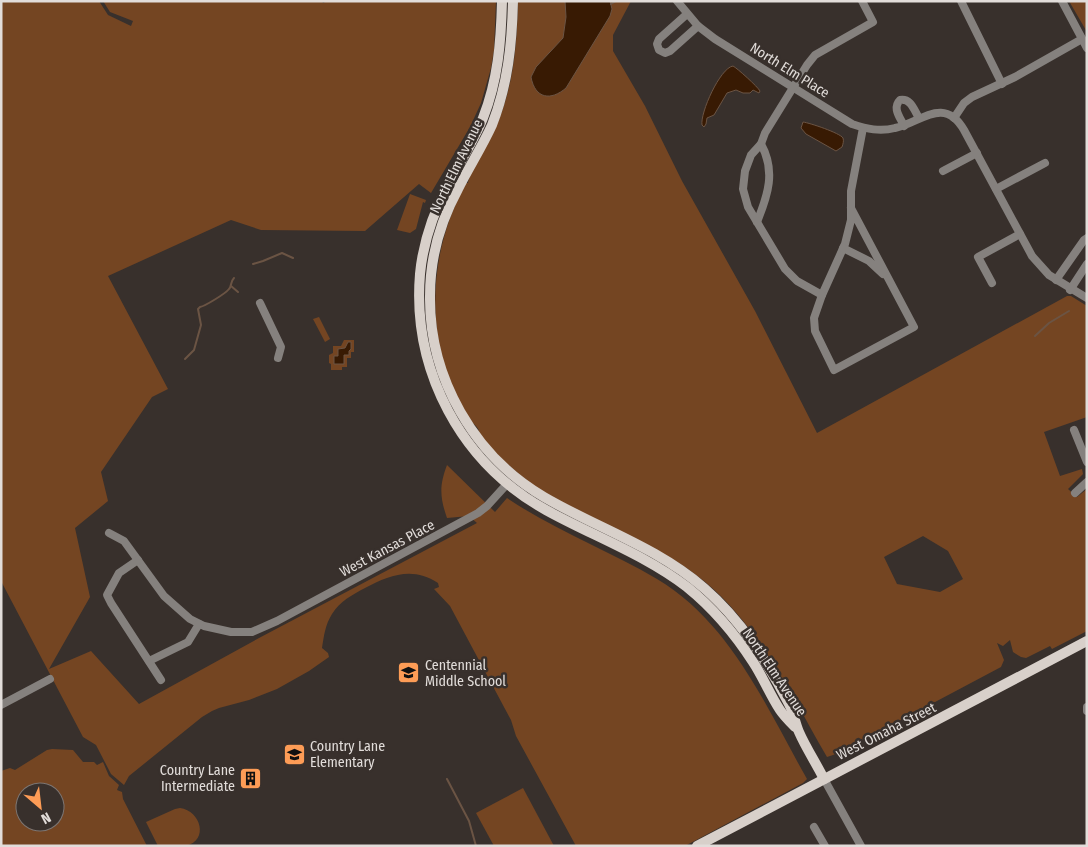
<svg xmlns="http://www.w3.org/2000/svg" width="1088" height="847" font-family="'Fira Sans Condensed',sans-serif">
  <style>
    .green { fill: #744522; fill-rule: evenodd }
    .water { fill: #381a03; stroke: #6b5444 }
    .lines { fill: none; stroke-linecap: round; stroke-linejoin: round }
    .stream { stroke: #6b5444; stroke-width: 2 }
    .minor { stroke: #85817e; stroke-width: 8 }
    .major { stroke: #d8d0ca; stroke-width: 10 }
    .labels { text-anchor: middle; stroke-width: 5; stroke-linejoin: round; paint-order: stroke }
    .street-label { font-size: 14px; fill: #e2ddda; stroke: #38302c }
    .poi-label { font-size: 14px; fill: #e2ddda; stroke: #38302c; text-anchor: start }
  </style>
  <rect width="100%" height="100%" fill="#38302c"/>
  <g class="green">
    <path d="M 1,1 L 99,1 L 108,15 L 131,26 L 133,21 L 110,12 L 103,1 L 322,1 L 323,3 L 327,1 L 496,1 L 494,50 L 491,68 L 481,103 L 470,127 L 431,193 L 419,184 L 365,231 L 261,230 L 231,220 L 108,276 L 168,389 L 152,397 L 101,472 L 108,501 L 75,528 L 90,597 L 49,669 L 91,651 L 139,704 L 259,638 L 477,523 L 469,516 L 447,518 C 440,498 439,486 447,465 L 495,512 L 507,498 C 554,530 608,550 657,579 C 731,623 766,707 807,779 L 803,783 L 685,846 L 576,846 L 516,736 L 511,720 L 450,606 L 434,589 L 439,587 L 438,583 C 413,566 389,575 365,588 C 352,595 340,601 332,614 C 325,625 324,636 322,648 L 328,653 L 329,657 L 309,671 L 277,689 L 249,700 L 219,708 L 212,711 L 202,717 L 129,776 L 124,785 L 111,774 L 96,745 L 83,737 L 1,581 Z"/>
    <path d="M 518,1 L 631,1 L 613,35 L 613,51 L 645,106 L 682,181 L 755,311 L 817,433 L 1067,296 L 1071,296 L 1087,306 L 1087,417 L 1044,432 L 1060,476 L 1082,469 L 1083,474 L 1068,489 L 1077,497 L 1087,489 L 1087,631 L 1052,649 L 1050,646 L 1026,658 L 1021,657 L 1013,652 L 1010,640 L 1003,646 L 997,643 L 1004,660 L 1001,667 L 839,753 L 827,757 C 791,695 760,627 704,581 C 653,540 590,522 536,487 C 522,478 485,446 479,432 C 478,431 479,429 478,429 C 477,426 471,422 469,418 C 423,347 426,256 466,183 L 468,183 C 469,173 492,136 498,122 C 514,83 517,43 518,1 ZM 923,536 L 948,551 L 963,579 L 940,592 L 897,584 L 884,557 Z"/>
    <path d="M 1069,1 L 1087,1 L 1087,32 Z"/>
    <path d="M 410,194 L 426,200 L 425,203 L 423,202 L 416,229 L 410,233 L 397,230 Z"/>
    <path d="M 319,317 L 330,339 L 325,342 L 313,319 Z"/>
    <path d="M 344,340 L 354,340 L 354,352 L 351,352 L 351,358 L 347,358 L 347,367 L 342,367 L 342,370 L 331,370 L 331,364 L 329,363 L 329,355 L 333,353 L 333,346 L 341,346 Z"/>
    <path d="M 52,749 L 73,750 L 83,762 L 94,762 L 97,765 L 103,762 L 109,776 L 119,785 L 117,790 L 122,792 L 123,799 L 147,846 L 1,846 L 1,771 L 10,768 L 15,770 L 47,750 ZM 25,792 L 55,792 L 55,822 L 25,822 Z"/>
    <path d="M 523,788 L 554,846 L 494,846 L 476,813 Z"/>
    <path d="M 180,808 C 201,811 209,840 186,846 C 178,847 166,846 158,846 L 146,822 L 175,809 Z"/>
  </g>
  <g class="water">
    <path d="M 565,1 L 610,1 L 612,9 L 610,16 L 566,88 C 551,101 535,99 531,77 L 536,67 L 563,38 L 566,17 Z"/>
    <path d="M 733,66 C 737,68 758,87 760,91 L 759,93 L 753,90 L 750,93 L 743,93 L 736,90 L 727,93 L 714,115 L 707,118 L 706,124 L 704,127 L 702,125 C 700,113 720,68 733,66 Z"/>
    <path d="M 803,122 C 810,123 840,133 843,138 C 844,141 843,144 842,147 L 836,151 L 806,134 L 801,128 Z"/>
    <path d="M 348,342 L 351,342 L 351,349 L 349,351 L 349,355 L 344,355 L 344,364 L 334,364 L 334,356 L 338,356 L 338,349 L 345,348 Z"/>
  </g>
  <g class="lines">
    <g class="stream">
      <path d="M 611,4 L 616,1"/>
      <path d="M 253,264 L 263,261 L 282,253 L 293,258"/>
      <path d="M 231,286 L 238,292"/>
      <path d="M 1035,336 L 1049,323 L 1069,311"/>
      <path d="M 185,359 L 194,350 L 201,325 L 198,309 L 200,307 C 205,306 225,294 229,289 C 232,286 230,282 234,278"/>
      <path d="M 447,779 L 469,821 L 476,846"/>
    </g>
    <g class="minor">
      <path d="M 677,1 L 698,26 L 715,39 L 852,124 C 867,129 880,132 895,128 C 920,123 944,95 964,130 L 1032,256 L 1049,275 L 1087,298"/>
      <path d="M 961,1 L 1002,84"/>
      <path d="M 1062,1 L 1087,48"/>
      <path d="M 687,14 L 659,39 L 657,44 L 659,50 L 665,53 L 670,51 L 698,26"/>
      <path d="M 954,118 L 964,103 L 972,97 L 1015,77 L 1082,39"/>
      <path d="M 904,126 C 900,117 892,108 900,100 C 911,98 914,110 919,118"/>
      <path d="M 943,171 L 977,153"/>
      <path d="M 996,189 L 1045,163"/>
      <path d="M 851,208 L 914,327 L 834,370 L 815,331 L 814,318 L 822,295 L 845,244 L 851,220 L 851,191 L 863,128"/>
      <path d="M 757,222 C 768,195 776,171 761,144"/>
      <path d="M 843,248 L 869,261 L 883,274"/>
      <path d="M 1056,280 L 1084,240 L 1087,238"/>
      <path d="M 992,283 L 978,257 L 1020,234"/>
      <path d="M 1070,290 L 1087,264"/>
      <path d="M 822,295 L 797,281 L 785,269 L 748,207 L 743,189 L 745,171 L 751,155 L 761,144 L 765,133 L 807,65 L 815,55 L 873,22 L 862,1"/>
      <path d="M 260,303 L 281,347 L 278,358"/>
      <path d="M 1074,430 L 1087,462"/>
      <path d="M 1075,493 L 1087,482"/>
      <path d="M 109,533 L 124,541 L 164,596 L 190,619 L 204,626 L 231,632 L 252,632 L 277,621 L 478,513 L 487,506 L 507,484"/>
      <path d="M 138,560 L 119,573 L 107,595 L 111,603 L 161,680"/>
      <path d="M 149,661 L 188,642 L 199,624"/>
      <path d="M 1,705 L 50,679"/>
      <path d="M 1087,707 L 1087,711"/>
      <path d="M 824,779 L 861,846"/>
      <path d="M 814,827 L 825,846"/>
    </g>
    <g class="major">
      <path d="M 502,1 C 501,42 498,80 483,118 C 474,141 460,161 449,183 C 434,211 423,242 420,274 C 412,371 461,463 546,510 C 593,536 644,554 687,587 C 713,608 735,634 753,662 C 763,677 770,695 780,710 C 784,716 790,722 795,727"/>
      <path d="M 513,1 C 512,44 508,84 492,125 C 482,147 469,167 458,189 C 440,222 430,258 430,296 C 429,378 474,456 544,497 C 597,528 657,547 704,588 C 741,620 767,661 789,704 C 794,713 795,723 799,732 C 806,748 816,763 824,779"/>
      <path d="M 697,846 L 1087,641"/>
    </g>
  </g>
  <defs>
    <symbol id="school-square" viewBox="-11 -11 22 22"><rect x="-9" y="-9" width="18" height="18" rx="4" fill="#fd9c56" stroke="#38302c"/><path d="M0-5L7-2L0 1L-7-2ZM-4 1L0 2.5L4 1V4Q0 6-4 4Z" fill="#111"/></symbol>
    <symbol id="building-square" viewBox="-11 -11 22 22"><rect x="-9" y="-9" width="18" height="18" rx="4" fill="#fd9c56" stroke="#38302c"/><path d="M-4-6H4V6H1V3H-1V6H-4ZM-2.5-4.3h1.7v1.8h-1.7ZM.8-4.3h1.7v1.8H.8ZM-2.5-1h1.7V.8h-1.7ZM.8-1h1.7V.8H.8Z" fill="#111"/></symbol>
  </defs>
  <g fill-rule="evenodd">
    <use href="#school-square" x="396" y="660" width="25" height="25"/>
    <use href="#school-square" x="282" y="742" width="25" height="25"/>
    <use href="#building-square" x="238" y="766" width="25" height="25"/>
  </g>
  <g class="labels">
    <g class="street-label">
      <text transform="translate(790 70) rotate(32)" y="5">North Elm Place</text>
      <text transform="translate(456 166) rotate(-64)" y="5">North Elm Avenue</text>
      <text transform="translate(387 548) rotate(-28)" y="5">West Kansas Place</text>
      <text transform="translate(775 672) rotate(56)" y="5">North Elm Avenue</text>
      <text transform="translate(886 731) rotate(-27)" y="5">West Omaha Street</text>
    </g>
    <g class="poi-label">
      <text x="425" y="670">Centennial<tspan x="425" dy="16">Middle School</tspan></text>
      <text x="310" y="751">Country Lane<tspan x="310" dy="16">Elementary</tspan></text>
      <text x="235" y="775" text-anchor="end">Country Lane<tspan x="235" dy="16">Intermediate</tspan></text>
    </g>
  </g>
  <rect width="1088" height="847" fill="none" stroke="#e2ddda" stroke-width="5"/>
  <g transform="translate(40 807) rotate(152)"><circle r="24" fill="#38302c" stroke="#7c7572"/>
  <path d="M0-4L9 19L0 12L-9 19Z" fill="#fd9c56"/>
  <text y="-8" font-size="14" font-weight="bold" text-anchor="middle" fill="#e2ddda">N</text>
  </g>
</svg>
